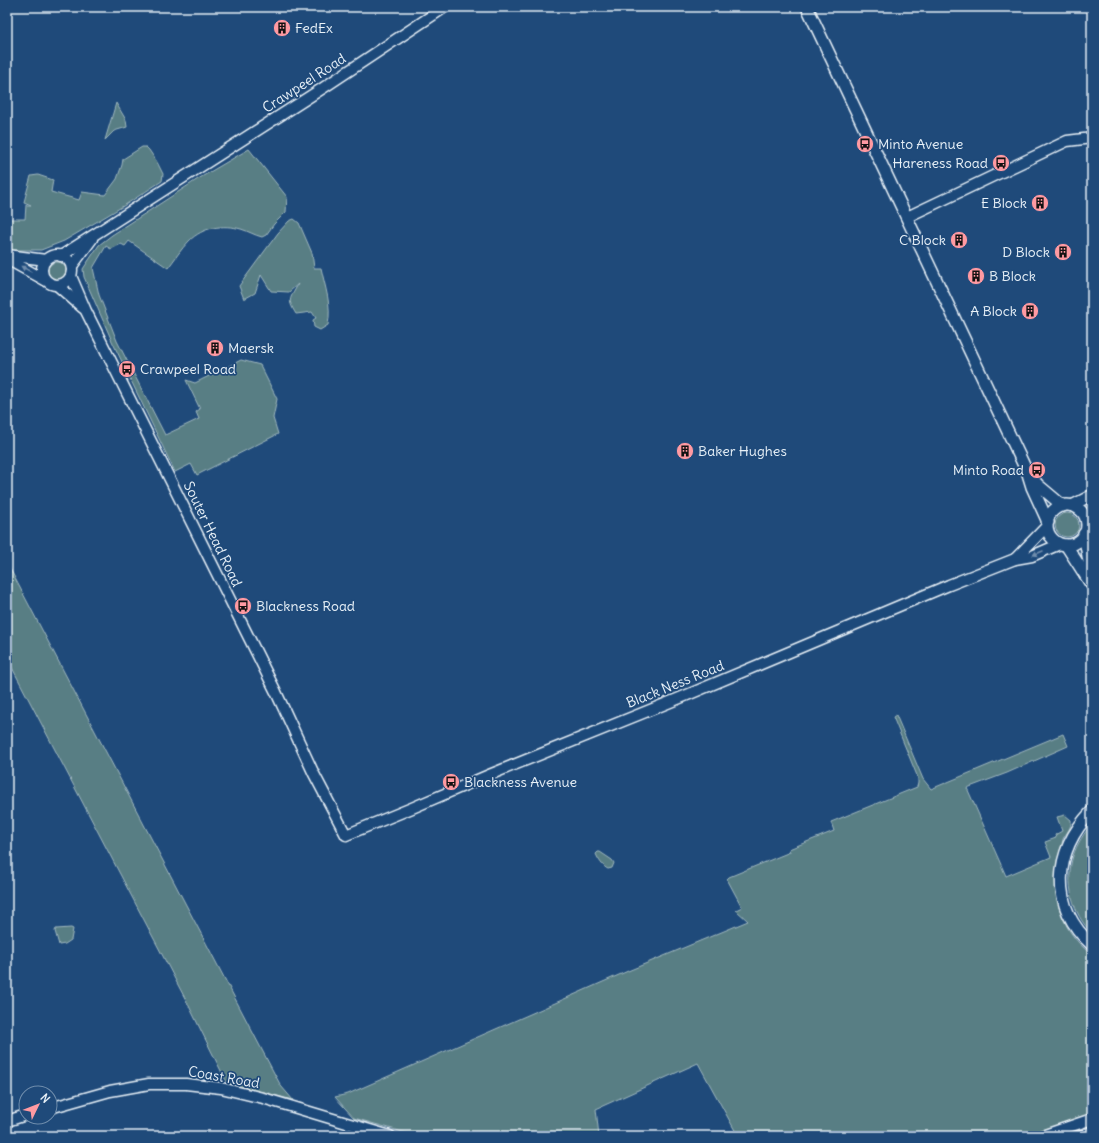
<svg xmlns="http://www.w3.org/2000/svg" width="1099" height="1143" font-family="Delius,sans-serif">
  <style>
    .green { fill: #597e84; stroke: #a0b8be }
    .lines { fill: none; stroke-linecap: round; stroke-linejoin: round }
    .tertiary-casing { stroke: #e8f1f8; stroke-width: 13 }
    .secondary-casing { stroke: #e8f1f8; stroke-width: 14 }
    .tertiary { stroke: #1f4a7a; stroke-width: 10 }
    .secondary { stroke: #1f4a7a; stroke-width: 11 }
    .rail-casing { stroke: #e8f1f8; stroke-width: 4 }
    .rail { stroke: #1f4a7a; stroke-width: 2.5; stroke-dasharray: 8; stroke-linecap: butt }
    .oneway { fill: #6f8dac }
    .labels { text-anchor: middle; stroke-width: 3.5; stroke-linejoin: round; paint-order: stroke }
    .poi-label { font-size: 14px; fill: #e8f1f8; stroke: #1f4a7a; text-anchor: start }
    .street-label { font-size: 14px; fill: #e8f1f8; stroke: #1f4a7a }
  </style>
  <rect width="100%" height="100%" fill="#1f4a7a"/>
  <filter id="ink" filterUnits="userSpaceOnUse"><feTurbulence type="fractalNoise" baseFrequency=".025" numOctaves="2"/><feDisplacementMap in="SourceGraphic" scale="8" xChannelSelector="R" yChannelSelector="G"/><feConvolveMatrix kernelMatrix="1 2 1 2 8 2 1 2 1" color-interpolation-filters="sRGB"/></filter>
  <g filter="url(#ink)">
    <g class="green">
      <path d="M 116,103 L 126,120 L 127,127 L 114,131 L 105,140 Z"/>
      <path d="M 142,147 L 146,147 L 149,150 L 157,162 L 163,174 L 162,181 L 125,205 L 64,241 L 41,250 L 12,250 L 7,248 L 7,204 L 9,204 L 8,219 L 25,219 L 26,205 L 31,205 L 24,202 L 31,176 L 38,175 L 53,180 L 51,192 L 79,200 L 82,192 L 105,195 L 117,179 L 122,165 L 123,159 Z"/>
      <path d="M 249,149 L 287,197 L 286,212 L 274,224 L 266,235 L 262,237 C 254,235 248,231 241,229 C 223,224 203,227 189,241 C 181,249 175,259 168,268 L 129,241 L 125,246 L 121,244 L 111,249 L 106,246 L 93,268 L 99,295 L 117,341 L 165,435 L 199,419 L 196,412 L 200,409 L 186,380 L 195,383 L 241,360 L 260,365 L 277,399 L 273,418 L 278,434 L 197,475 L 191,464 L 175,472 L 112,341 L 84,277 L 83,269 L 99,245 L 112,235 L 198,179 Z"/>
      <path d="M 294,219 L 299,223 L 312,253 L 314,268 L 321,268 C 325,287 332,305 328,325 L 320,330 L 314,327 L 313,320 L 316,318 L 312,312 L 296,314 C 286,298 291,299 298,284 L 289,292 L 271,291 L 261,275 L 255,293 L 244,299 L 239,286 L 278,233 L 289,221 Z"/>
      <circle cx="57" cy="271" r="9"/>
      <circle cx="1067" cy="525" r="12"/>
      <path d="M 7,563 L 273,1071 L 281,1086 L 293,1100 L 227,1083 L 188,1004 L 7,658 Z"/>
      <path d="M 896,715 L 923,779 L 931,789 L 1063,734 L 1068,746 L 1007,773 L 967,788 L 1006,876 L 1051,857 L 1045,842 L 1056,838 L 1055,835 L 1062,831 L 1057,817 L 1065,815 L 1071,820 C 1072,828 1066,833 1063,839 C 1062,842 1062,845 1061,848 C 1048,888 1058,929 1092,955 L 1092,1116 L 1033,1136 L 738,1136 L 698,1063 L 596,1109 L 599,1136 L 417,1136 L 354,1118 L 335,1097 L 348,1094 L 628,971 L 748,921 L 736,910 L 742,907 L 727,879 L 729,877 L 790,852 L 789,849 L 834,831 L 831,822 L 917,787 L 918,783 L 918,778 L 893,717 Z"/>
      <path d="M 1092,824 L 1092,933 C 1072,914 1065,882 1073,856 C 1077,844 1084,833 1092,824 Z"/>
      <path d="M 598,852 L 600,852 L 612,860 L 614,863 L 612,868 L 608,869 C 603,867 598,859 596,854 Z"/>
      <path d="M 71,928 L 73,929 L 71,940 L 65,944 L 59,945 L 55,931 L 56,929 Z"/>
    </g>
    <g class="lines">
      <defs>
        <g id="tertiary">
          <path d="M 907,217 L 1067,141 L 1092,138"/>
          <circle cx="57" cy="270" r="15"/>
          <path d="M 7,255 L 46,260"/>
          <path d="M 61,256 L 323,88 L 445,7"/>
          <path d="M 7,259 L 45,280"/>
          <path d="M 72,266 L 92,239"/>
          <path d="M 71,276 L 86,311 L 276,692 L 314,774 L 346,835 L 412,808 L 489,775 L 680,698 L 949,585 L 1015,559 L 1032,556 L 1060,544"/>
          <path d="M 58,286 L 83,308"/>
          <path d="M 1071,506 L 1092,495"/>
          <path d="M 1086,520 L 1092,513"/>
          <path d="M 1015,559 L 1047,526"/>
          <path d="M 50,1108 L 110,1091 L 149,1084 L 186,1084 L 221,1088 L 263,1098 L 390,1136"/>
          <path d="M 7,1121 L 26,1115"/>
          <path d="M 1042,1136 L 1092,1119"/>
        </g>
        <g id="secondary">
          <path d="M 807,7 L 1028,474 L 1032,487 L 1048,522"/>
          <path d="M 1030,476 L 1038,485 L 1063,506"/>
          <circle cx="1067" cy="525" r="20"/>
          <path d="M 1084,534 L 1090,567 L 1092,585"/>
          <path d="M 1066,545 L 1091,584"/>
          <path d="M 1092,811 C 1053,852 1049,906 1092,945"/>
        </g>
      </defs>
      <use href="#tertiary" class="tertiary-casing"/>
      <use href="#secondary" class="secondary-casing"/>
      <use href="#tertiary" class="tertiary"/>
      <use href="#secondary" class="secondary"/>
      <defs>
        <path id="rail" d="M 1069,1136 L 1092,1128"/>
      </defs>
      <use href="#rail" class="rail-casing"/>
      <use href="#rail" class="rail"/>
    </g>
    <defs><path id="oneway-solid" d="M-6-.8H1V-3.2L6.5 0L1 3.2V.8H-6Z"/></defs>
    <g class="oneway">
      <use href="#oneway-solid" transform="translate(26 269) rotate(-151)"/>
      <use href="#oneway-solid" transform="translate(1038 553) rotate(157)"/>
    </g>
  </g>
  <defs>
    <symbol id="building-disc" viewBox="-11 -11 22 22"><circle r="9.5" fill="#ff9aa2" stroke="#1f4a7a"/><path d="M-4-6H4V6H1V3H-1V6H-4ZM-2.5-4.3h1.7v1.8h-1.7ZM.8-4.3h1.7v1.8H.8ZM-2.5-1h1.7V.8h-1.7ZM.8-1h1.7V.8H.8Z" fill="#111"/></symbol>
    <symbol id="bus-disc" viewBox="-11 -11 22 22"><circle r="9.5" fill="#ff9aa2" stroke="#1f4a7a"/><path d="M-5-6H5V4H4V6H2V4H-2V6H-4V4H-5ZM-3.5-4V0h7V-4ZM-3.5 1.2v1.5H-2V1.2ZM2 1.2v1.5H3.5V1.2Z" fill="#111"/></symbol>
  </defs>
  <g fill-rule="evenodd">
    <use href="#building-disc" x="272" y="18" width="20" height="20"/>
    <use href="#bus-disc" x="855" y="134" width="20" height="20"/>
    <use href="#bus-disc" x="991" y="153" width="20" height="20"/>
    <use href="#building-disc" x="1030" y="193" width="20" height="20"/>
    <use href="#building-disc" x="949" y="230" width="20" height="20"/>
    <use href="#building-disc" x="1053" y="242" width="20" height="20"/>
    <use href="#building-disc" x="966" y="266" width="20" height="20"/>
    <use href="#building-disc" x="1020" y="301" width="20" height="20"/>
    <use href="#building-disc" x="205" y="338" width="20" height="20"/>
    <use href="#bus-disc" x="117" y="359" width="20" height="20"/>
    <use href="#building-disc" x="675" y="441" width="20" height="20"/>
    <use href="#bus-disc" x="1027" y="460" width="20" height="20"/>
    <use href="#bus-disc" x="233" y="596" width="20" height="20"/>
    <use href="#bus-disc" x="441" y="772" width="20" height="20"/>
  </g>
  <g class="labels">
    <g class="poi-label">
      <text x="295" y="33">FedEx</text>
      <text x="878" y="149">Minto Avenue</text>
      <text x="988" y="168" text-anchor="end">Hareness Road</text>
      <text x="1027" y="208" text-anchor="end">E Block</text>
      <text x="946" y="245" text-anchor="end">C Block</text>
      <text x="1050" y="257" text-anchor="end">D Block</text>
      <text x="989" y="281">B Block</text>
      <text x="1017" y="316" text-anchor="end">A Block</text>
      <text x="228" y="353">Maersk</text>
      <text x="140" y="374">Crawpeel Road</text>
      <text x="698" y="456">Baker Hughes</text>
      <text x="1024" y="475" text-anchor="end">Minto Road</text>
      <text x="256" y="611">Blackness Road</text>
      <text x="464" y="787">Blackness Avenue</text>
    </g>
    <g class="street-label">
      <text transform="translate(304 83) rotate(-33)" y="5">Crawpeel Road</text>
      <text transform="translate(213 534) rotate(64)" y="5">Souter Head Road</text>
      <text transform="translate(675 684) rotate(-22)" y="5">Black Ness Road</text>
      <text transform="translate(224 1077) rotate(10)" y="5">Coast Road</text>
    </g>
  </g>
  <rect width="1099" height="1143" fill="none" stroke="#1f4a7a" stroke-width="24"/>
  <rect x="12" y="12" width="1075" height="1119" fill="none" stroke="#e8f1f8" stroke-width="1.5" filter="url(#ink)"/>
  <g transform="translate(38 1105) rotate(47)"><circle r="19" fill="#1f4a7a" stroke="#6f8dac"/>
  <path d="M0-3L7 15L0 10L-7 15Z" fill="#ff9aa2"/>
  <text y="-6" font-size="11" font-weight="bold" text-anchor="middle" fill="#e8f1f8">N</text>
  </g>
</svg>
